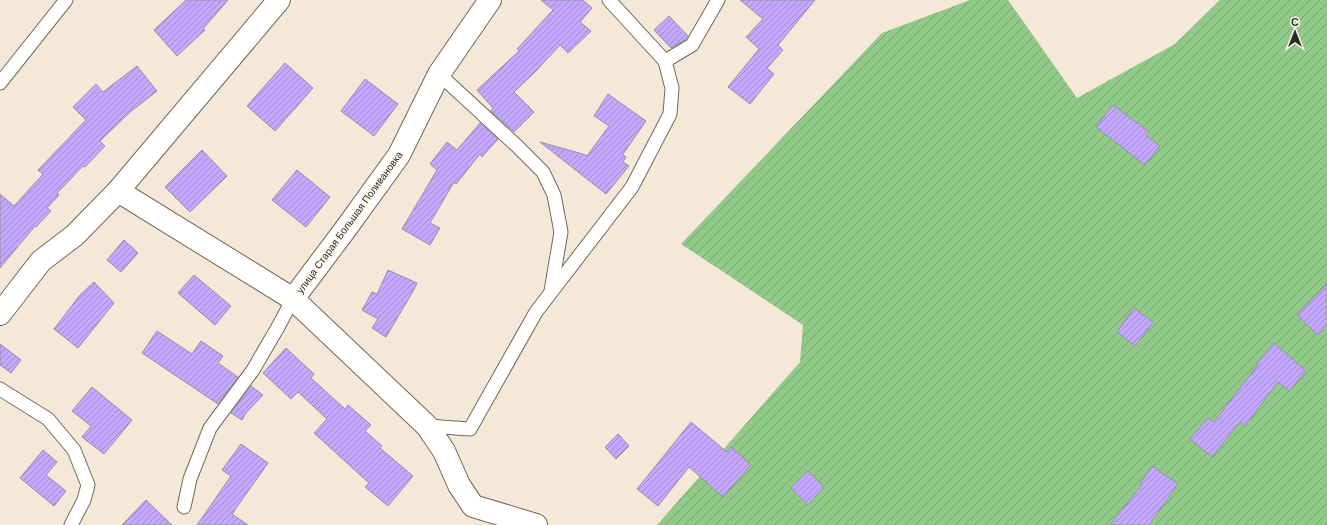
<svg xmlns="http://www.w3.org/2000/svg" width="1327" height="525" font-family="Arial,sans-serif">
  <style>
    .garden { fill: url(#garden-furrows) }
    .building { fill: url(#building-hatch); stroke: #9691a2 }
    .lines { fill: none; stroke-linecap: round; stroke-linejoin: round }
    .lane-casing { stroke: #74685b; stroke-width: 15 }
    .street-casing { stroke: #74685b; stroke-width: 24 }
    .lane { stroke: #fff; stroke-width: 13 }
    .street { stroke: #fff; stroke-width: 22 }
    .labels { text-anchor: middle; stroke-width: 4; stroke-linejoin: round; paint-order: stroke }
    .street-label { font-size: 10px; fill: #2e2924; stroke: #fff7ed }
  </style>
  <defs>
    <pattern id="garden-furrows" width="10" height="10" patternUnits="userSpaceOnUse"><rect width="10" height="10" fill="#91ca88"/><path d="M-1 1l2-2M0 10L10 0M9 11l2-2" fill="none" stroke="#77a46f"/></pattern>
    <pattern id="building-hatch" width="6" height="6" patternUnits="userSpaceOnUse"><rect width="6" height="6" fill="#c4a8fd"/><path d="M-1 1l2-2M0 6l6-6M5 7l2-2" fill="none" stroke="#a089cd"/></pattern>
  </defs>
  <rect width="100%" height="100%" fill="#f6e8d9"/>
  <path class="garden" d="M 970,0 L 1008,0 L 1077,98 L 1175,44 L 1220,0 L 1327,0 L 1327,525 L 657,525 L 800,362 L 803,325 L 681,244 L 882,33 Z"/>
  <g class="building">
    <path d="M 186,0 L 228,0 L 203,29 L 205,30 L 177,56 L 154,30 Z"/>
    <path d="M 541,0 L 583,0 L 592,8 L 580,22 L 591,31 L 568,53 L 560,45 L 535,72 L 514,92 L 534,112 L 514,132 L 491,111 L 493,108 L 477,90 L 519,51 L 517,49 L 553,10 Z"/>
    <path d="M 740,0 L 815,0 L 778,45 L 783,50 L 767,68 L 774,74 L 750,104 L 728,87 L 759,49 L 746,37 L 763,19 Z"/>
    <path d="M 669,16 L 688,36 L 686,39 L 671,48 L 654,30 Z"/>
    <path d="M 285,63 L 313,88 L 275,131 L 247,106 Z"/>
    <path d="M 137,66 L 157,91 L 129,113 L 100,141 L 105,146 L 85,167 L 83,166 L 57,193 L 59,195 L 47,208 L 51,211 L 36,227 L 35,226 L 0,268 L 0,194 L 14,206 L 43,174 L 38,170 L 86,120 L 73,107 L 96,84 L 103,92 Z"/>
    <path d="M 365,79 L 398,104 L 374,136 L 341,111 Z"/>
    <path d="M 608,94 L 646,121 L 623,154 L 626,157 L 623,162 L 629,166 L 606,194 L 540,142 L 583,154 L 587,156 L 609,126 L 594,116 Z"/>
    <path d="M 1113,105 L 1149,132 L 1146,136 L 1160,146 L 1145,165 L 1096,127 Z"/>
    <path d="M 480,123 L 498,139 L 482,157 L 480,154 L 456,184 L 454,182 L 430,223 L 440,228 L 430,245 L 402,229 L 437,170 L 430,164 L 447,142 L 457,150 Z"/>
    <path d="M 202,150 L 227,176 L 190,212 L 165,187 Z"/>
    <path d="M 297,170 L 330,197 L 306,227 L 272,200 Z"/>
    <path d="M 124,240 L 138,253 L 121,272 L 107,260 Z"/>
    <path d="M 388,270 L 417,283 L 412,293 L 386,337 L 372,328 L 378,319 L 362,310 L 372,292 L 377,294 Z"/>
    <path d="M 194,275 L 231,306 L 215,325 L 178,293 Z"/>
    <path d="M 94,282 L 114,303 L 78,348 L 54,329 L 80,295 Z"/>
    <path d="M 1327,284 L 1327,325 L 1318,335 L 1297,315 Z"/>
    <path d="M 1134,308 L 1153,322 L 1135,346 L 1117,332 Z"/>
    <path d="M 157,331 L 192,354 L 201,341 L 223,356 L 218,363 L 238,377 L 218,404 L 142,353 Z"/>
    <path d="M 1274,343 L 1306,371 L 1289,391 L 1278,382 L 1245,426 L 1240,422 L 1212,457 L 1190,439 L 1208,418 L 1214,422 L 1258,365 L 1257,363 Z"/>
    <path d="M 0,344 L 21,360 L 11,373 L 0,365 Z"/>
    <path d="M 286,348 L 314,374 L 311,378 L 345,409 L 348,405 L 371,425 L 365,431 L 382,446 L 380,448 L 413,476 L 388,506 L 365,487 L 369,483 L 314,433 L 327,419 L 298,392 L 291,399 L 263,373 Z"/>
    <path d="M 251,386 L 263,395 L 246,413 L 242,420 L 231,413 Z"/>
    <path d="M 92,387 L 132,420 L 104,454 L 82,437 L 91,426 L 72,411 Z"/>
    <path d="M 691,422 L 727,452 L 731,447 L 751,465 L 723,497 L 689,467 L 658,506 L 637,489 Z"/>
    <path d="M 618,434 L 629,446 L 616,459 L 605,447 Z"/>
    <path d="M 241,444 L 268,463 L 232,514 L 248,525 L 197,525 L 231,476 L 222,470 Z"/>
    <path d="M 43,450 L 57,462 L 46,475 L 66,491 L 54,506 L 20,478 Z"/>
    <path d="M 1152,466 L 1178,484 L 1149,525 L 1110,525 L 1142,485 L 1140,484 Z"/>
    <path d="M 808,471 L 824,487 L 808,505 L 791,488 Z"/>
    <path d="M 146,500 L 172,525 L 122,525 Z"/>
  </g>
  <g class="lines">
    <defs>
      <g id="lane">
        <path d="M 665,61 L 692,45 L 718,0"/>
        <path d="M 439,74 L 517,146 L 543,172 L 554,195 L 561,232 L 551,291"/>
        <path d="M 0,83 L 66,0"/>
        <path d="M 0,389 L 48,419 L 74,450 L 88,485 L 84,500 L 71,525"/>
        <path d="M 427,426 L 470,429 L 536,312 L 632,187 L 670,114 L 672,88 L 665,61 L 609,0"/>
        <path d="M 184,507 L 190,479 L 210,428 L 253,370 L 278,327 L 293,299"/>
      </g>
      <g id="street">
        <path d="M 118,191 L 293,299 L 427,426 L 444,451 L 459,485 L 473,506 L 536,525"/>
        <path d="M 293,299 L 347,227 L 399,155 L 439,74 L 490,0"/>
        <path d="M 0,314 L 41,261 L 75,235 L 118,191 L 279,0"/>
      </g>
    </defs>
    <use href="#lane" class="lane-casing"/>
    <use href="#street" class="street-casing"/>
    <use href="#lane" class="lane"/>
    <use href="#street" class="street"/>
  </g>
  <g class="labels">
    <g class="street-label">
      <text transform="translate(349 222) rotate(-54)" y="4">улица Старая Большая Поливановка</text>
    </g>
  </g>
  <g transform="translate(1295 32)" stroke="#fff7ed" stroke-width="3" paint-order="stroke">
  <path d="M0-3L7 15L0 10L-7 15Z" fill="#2e2924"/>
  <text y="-6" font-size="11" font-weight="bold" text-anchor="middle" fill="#2e2924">С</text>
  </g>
</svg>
